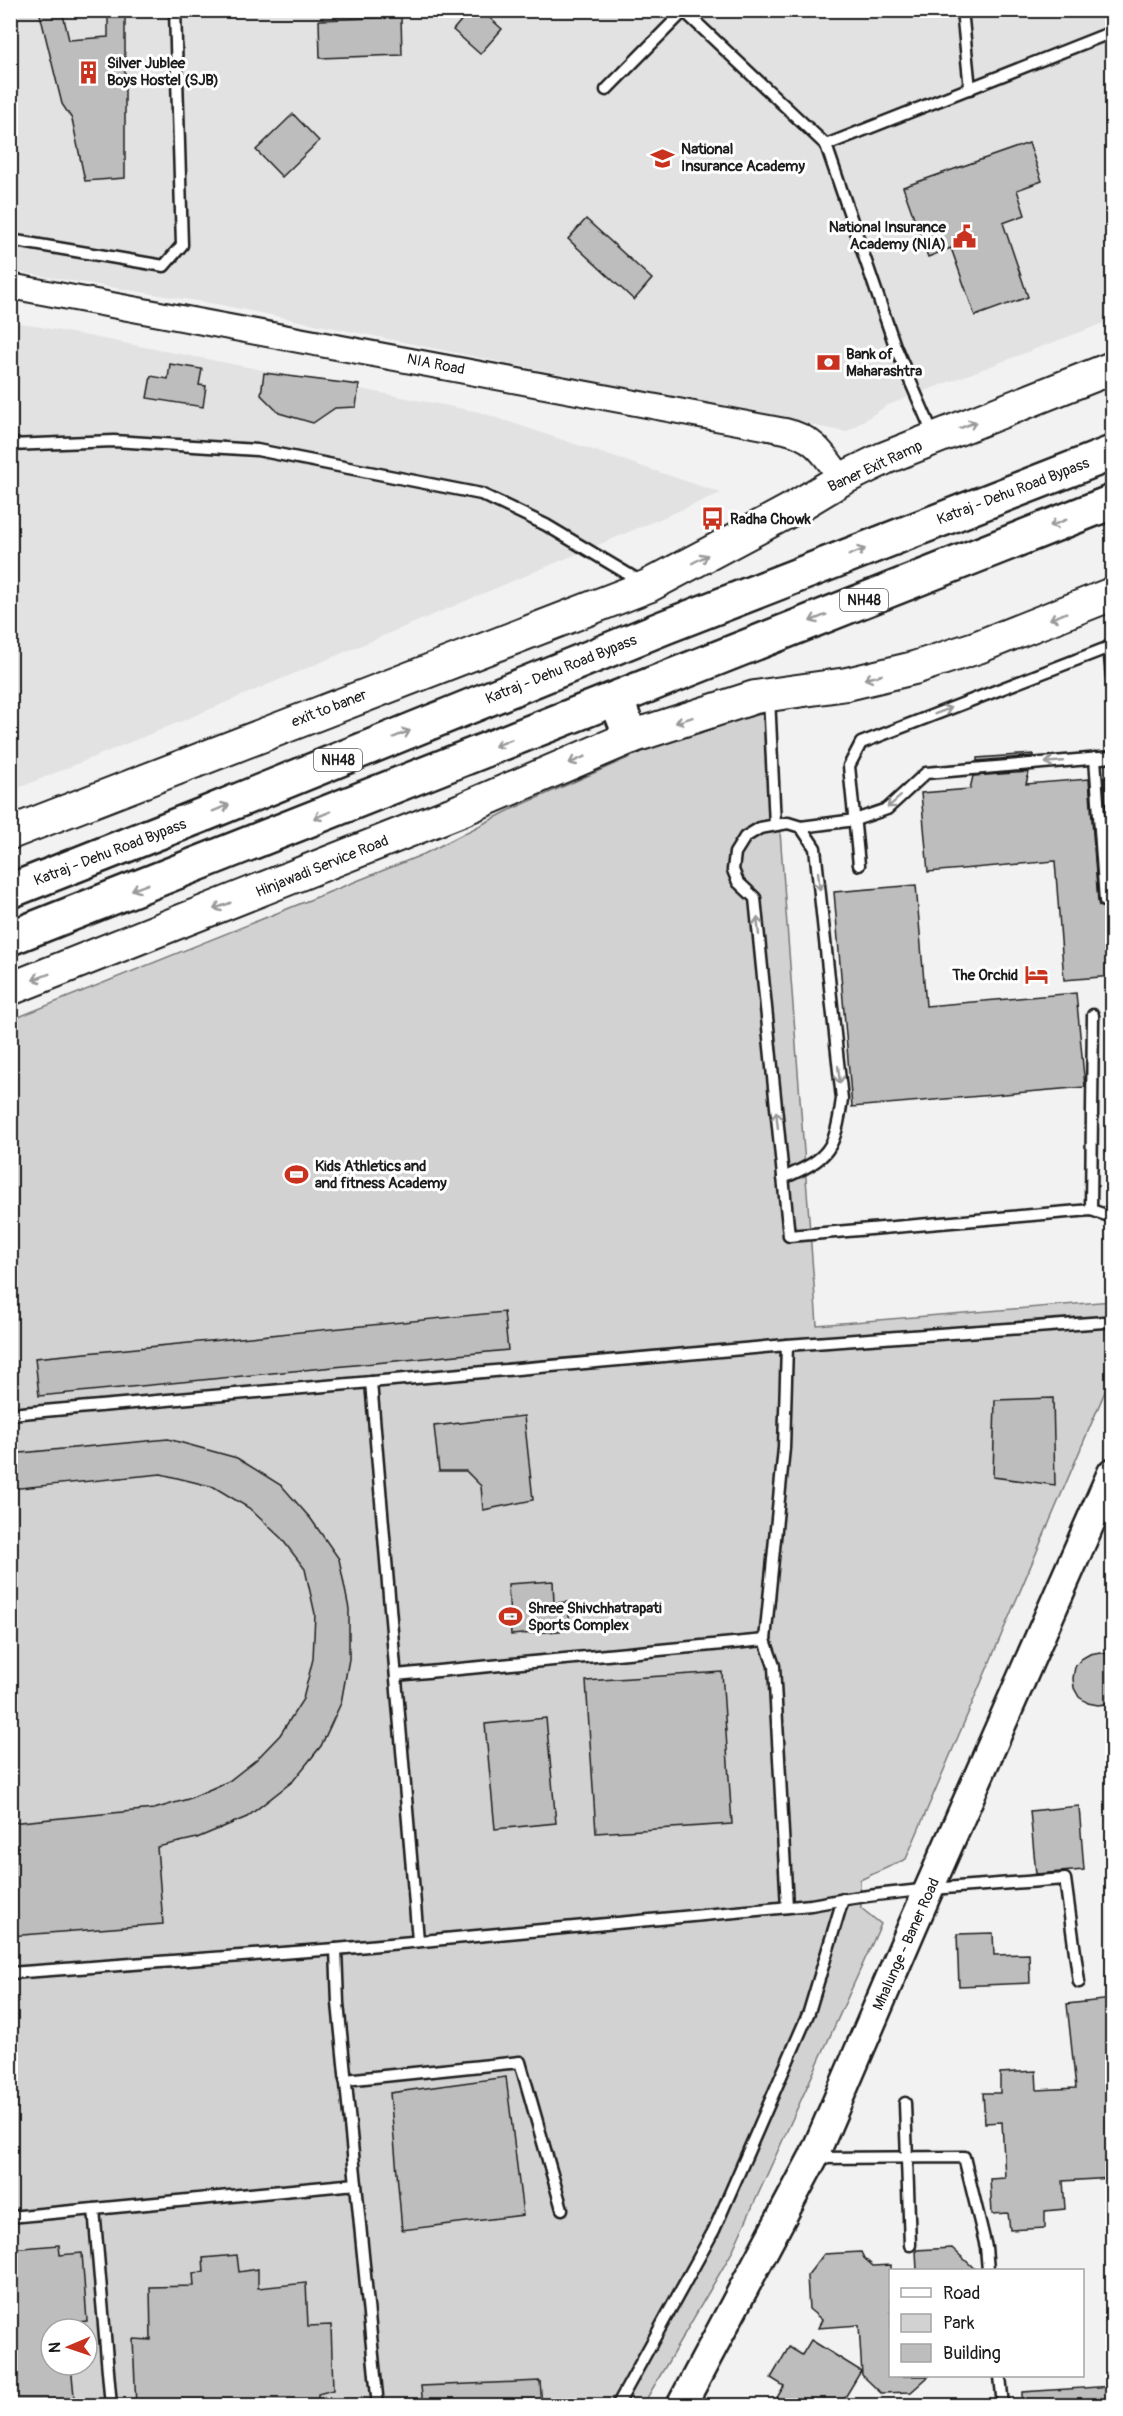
<svg xmlns="http://www.w3.org/2000/svg" width="1123" height="2416" font-family="Pangolin,sans-serif">
  <style>
    .built { fill: #e2e2e2 }
    .green { fill: #d2d2d2; stroke: #777; stroke-width: 1.5; fill-rule: evenodd }
    .building { fill: #bdbdbd; stroke: #1c1c1c; stroke-width: 1.5 }
    .lines { fill: none; stroke-linecap: round; stroke-linejoin: round }
    .service-casing { stroke: #1c1c1c; stroke-width: 15 }
    .tertiary-casing { stroke: #1c1c1c; stroke-width: 28 }
    .secondary-casing { stroke: #1c1c1c; stroke-width: 33 }
    .primary-casing { stroke: #1c1c1c; stroke-width: 36 }
    .trunk-casing { stroke: #1c1c1c; stroke-width: 38 }
    .service { stroke: #fff; stroke-width: 10 }
    .tertiary { stroke: #fff; stroke-width: 24 }
    .secondary { stroke: #fff; stroke-width: 28 }
    .primary { stroke: #fff; stroke-width: 32 }
    .trunk { stroke: #fff; stroke-width: 33 }
    .oneway { stroke: #999 }
    .labels { text-anchor: middle; stroke-width: 6; stroke-linejoin: round; paint-order: stroke }
    .shield { fill: #fff; stroke: #606060; stroke-width: 1.5 }
    .shield-label { font-size: 14px; font-weight: bold; fill: #1c1c1c }
    .poi-label { font-size: 15px; font-weight: bold; fill: #1c1c1c; stroke: #fff; text-anchor: start }
    .street-label { font-size: 15px; fill: #1c1c1c; stroke: #fff }
  </style>
  <rect width="100%" height="100%" fill="#f2f2f2"/>
  <filter id="ink" filterUnits="userSpaceOnUse"><feTurbulence type="fractalNoise" baseFrequency=".0167" numOctaves="2"/><feDisplacementMap in="SourceGraphic" scale="12" xChannelSelector="R" yChannelSelector="G"/><feConvolveMatrix kernelMatrix="1 2 1 2 8 2 1 2 1" color-interpolation-filters="sRGB"/></filter>
  <g filter="url(#ink)">
    <g class="built">
      <path d="M 10,11 L 1112,11 L 1112,320 L 888,405 L 846,432 L 221,305 L 11,271 Z"/>
      <path d="M 10,321 L 479,412 L 721,493 L 182,721 L 11,791 Z"/>
    </g>
    <path class="green" d="M 771,712 L 817,1325 L 1112,1301 L 1112,1375 L 906,1859 L 860,1880 L 861,1908 L 881,1924 L 731,2254 L 643,2405 L 11,2405 L 11,1020 L 424,854 L 512,809 L 692,730 ZM 51,2329 L 87,2329 L 87,2365 L 51,2365 Z"/>
    <g class="building">
      <path d="M 39,10 L 62,10 L 69,40 L 108,37 L 108,10 L 125,10 L 125,178 L 85,181 L 72,119 L 62,104 Z"/>
      <path d="M 470,10 L 481,10 L 502,29 L 480,54 L 453,30 Z"/>
      <path d="M 401,17 L 402,55 L 320,58 L 319,20 Z"/>
      <path d="M 293,114 L 319,141 L 282,177 L 256,150 Z"/>
      <path d="M 1029,143 L 1042,181 L 1017,190 L 1025,215 L 1003,223 L 1028,297 L 975,316 L 951,248 L 928,257 L 903,187 Z"/>
      <path d="M 586,219 L 652,279 L 634,300 L 568,239 Z"/>
      <path d="M 170,364 L 202,369 L 199,385 L 206,386 L 203,407 L 147,398 L 151,376 L 168,379 Z"/>
      <path d="M 264,373 L 359,385 L 356,407 L 335,408 L 313,423 L 279,413 L 261,395 Z"/>
      <path d="M 1033,754 L 1033,756 L 977,761 L 977,758 Z"/>
      <path d="M 1029,772 L 1026,784 L 1089,779 L 1098,902 L 1099,906 L 1105,908 L 1110,907 L 1112,900 L 1104,778 L 1113,777 L 1113,976 L 1064,980 L 1055,861 L 928,872 L 921,793 L 970,789 L 973,776 Z"/>
      <path d="M 916,885 L 926,1006 L 1076,993 L 1085,1087 L 852,1107 L 834,892 Z"/>
      <path d="M 504,1312 L 508,1350 L 39,1396 L 35,1358 Z"/>
      <path d="M 1053,1398 L 1055,1485 L 993,1477 L 995,1400 Z"/>
      <path d="M 524,1416 L 533,1500 L 483,1510 L 481,1486 L 466,1471 L 439,1471 L 434,1426 Z"/>
      <path d="M 168,1439 L 237,1458 L 282,1486 L 311,1519 L 339,1559 L 349,1609 L 349,1659 L 341,1703 L 321,1746 L 293,1781 L 247,1817 L 197,1838 L 157,1847 L 163,1924 L 10,1936 L 10,1823 L 154,1809 L 188,1799 L 229,1781 L 257,1759 L 280,1735 L 303,1699 L 313,1659 L 315,1614 L 305,1569 L 281,1538 L 249,1508 L 214,1487 L 161,1474 L 10,1489 L 10,1454 Z"/>
      <path d="M 553,1581 L 554,1603 L 568,1602 L 570,1630 L 511,1635 L 508,1584 Z"/>
      <path d="M 1100,1652 L 1113,1656 L 1113,1703 L 1098,1705 L 1088,1703 L 1079,1697 L 1074,1688 L 1073,1678 L 1075,1667 L 1081,1659 L 1090,1654 Z"/>
      <path d="M 722,1672 L 732,1824 L 596,1833 L 586,1681 Z"/>
      <path d="M 546,1718 L 556,1823 L 495,1829 L 485,1724 Z"/>
      <path d="M 1079,1806 L 1084,1870 L 1036,1874 L 1030,1811 Z"/>
      <path d="M 993,1933 L 994,1955 L 1029,1954 L 1030,1983 L 959,1986 L 957,1934 Z"/>
      <path d="M 1112,1999 L 1113,2080 L 1109,2080 L 1109,2121 L 1113,2123 L 1112,2178 L 1063,2181 L 1065,2209 L 1045,2211 L 1045,2228 L 1010,2230 L 1008,2213 L 992,2214 L 990,2179 L 1005,2178 L 1002,2122 L 985,2123 L 983,2093 L 1000,2093 L 1000,2073 L 1036,2071 L 1037,2090 L 1076,2088 L 1067,2004 Z"/>
      <path d="M 506,2077 L 523,2215 L 402,2230 L 390,2093 Z"/>
      <path d="M 59,2245 L 60,2255 L 82,2253 L 87,2321 L 79,2322 L 79,2329 L 51,2329 L 51,2365 L 71,2365 L 75,2406 L 10,2406 L 10,2249 Z"/>
      <path d="M 952,2248 L 977,2271 L 917,2271 L 916,2250 Z"/>
      <path d="M 861,2252 L 864,2258 L 873,2266 L 891,2265 L 891,2376 L 929,2376 L 911,2392 L 881,2393 L 862,2375 L 859,2325 L 818,2328 L 822,2320 L 809,2309 L 807,2276 L 824,2254 Z"/>
      <path d="M 237,2255 L 239,2272 L 258,2269 L 258,2288 L 306,2283 L 308,2326 L 331,2325 L 333,2390 L 318,2394 L 318,2406 L 136,2406 L 133,2339 L 151,2340 L 150,2287 L 194,2286 L 193,2273 L 204,2272 L 203,2258 Z"/>
      <path d="M 811,2340 L 861,2371 L 840,2406 L 772,2406 L 784,2386 L 771,2378 L 789,2347 L 802,2355 Z"/>
      <path d="M 540,2381 L 542,2406 L 423,2406 L 421,2386 Z"/>
      <path d="M 1113,2386 L 1113,2406 L 1022,2406 L 1022,2392 Z"/>
    </g>
    <g class="lines">
      <defs>
        <g id="service">
          <path d="M 683,10 L 826,145 L 895,346 L 934,436"/>
          <path d="M 962,10 L 970,89"/>
          <path d="M 606,90 L 684,11"/>
          <path d="M 826,145 L 1112,32"/>
          <path d="M 10,240 L 164,266 L 182,245 L 175,10"/>
          <path d="M 10,445 L 114,441 L 257,450 L 481,494 L 546,525 L 643,583"/>
          <path d="M 1109,646 L 1112,677"/>
          <path d="M 769,697 L 775,825"/>
          <path d="M 1112,757 L 926,773 L 887,809 L 855,820 L 801,827 L 788,823 L 760,828 L 745,837 L 735,853 L 733,870 L 738,882 L 755,898 L 789,1236 L 1091,1210 L 1112,1217"/>
          <path d="M 1095,758 L 1105,901"/>
          <path d="M 859,865 L 849,766 L 861,743 L 1112,646"/>
          <path d="M 783,1178 C 830,1158 835,1149 842,1099 L 815,848 L 801,827"/>
          <path d="M 1091,1210 L 1093,1015"/>
          <path d="M 787,1345 L 784,1448 L 765,1640 L 774,1666 L 787,1907"/>
          <path d="M 371,1382 L 418,1940"/>
          <path d="M 10,1414 L 787,1345 L 1104,1322"/>
          <path d="M 396,1675 L 765,1640"/>
          <path d="M 336,1949 L 338,2003 L 378,2406"/>
          <path d="M 10,1973 L 336,1949 L 811,1905 C 894,1889 980,1886 1065,1879 L 1079,1982"/>
          <path d="M 345,2080 L 520,2062 L 562,2209"/>
          <path d="M 905,2103 L 910,2245"/>
          <path d="M 817,2158 L 964,2157 L 986,2247 L 988,2270"/>
          <path d="M 94,2209 L 111,2406"/>
          <path d="M 10,2217 L 356,2184"/>
          <path d="M 1000,2376 L 1003,2406"/>
          <path d="M 617,2406 L 714,2230 L 809,2012 L 843,1899"/>
        </g>
        <path id="tertiary" d="M 10,286 L 785,431 C 816,438 824,455 842,479"/>
        <path id="secondary" d="M 681,2406 L 813,2158 L 913,1925 L 1112,1473"/>
        <g id="primary">
          <path d="M 10,833 L 648,586 L 789,511 L 842,479 L 885,458 L 1112,368"/>
          <path d="M 10,989 L 461,810 L 631,737 L 755,697 L 847,684 L 914,668 L 978,647 L 1112,594"/>
        </g>
        <g id="trunk">
          <path d="M 616,699 L 631,737"/>
          <path d="M 10,891 L 205,814 L 665,627 L 1112,453"/>
          <path d="M 10,938 L 1112,502"/>
        </g>
      </defs>
      <use href="#service" class="service-casing"/>
      <use href="#tertiary" class="tertiary-casing"/>
      <use href="#secondary" class="secondary-casing"/>
      <use href="#primary" class="primary-casing"/>
      <use href="#trunk" class="trunk-casing"/>
      <use href="#service" class="service"/>
      <use href="#tertiary" class="tertiary"/>
      <use href="#secondary" class="secondary"/>
      <use href="#primary" class="primary"/>
      <use href="#trunk" class="trunk"/>
    </g>
    <defs><path id="oneway-shaft" d="M-6 0H5M1.5-3L5.5 0L1.5 3" fill="none" stroke-width="1.6" stroke-linecap="round" stroke-linejoin="round" transform="scale(1.5)"/></defs>
    <g class="oneway">
      <use href="#oneway-shaft" transform="translate(968 425) rotate(-22)"/>
      <use href="#oneway-shaft" transform="translate(1058 523) rotate(158)"/>
      <use href="#oneway-shaft" transform="translate(857 552) rotate(-21)"/>
      <use href="#oneway-shaft" transform="translate(700 559) rotate(-28)"/>
      <use href="#oneway-shaft" transform="translate(1058 616) rotate(158)"/>
      <use href="#oneway-shaft" transform="translate(818 618) rotate(158)"/>
      <use href="#oneway-shaft" transform="translate(873 677) rotate(166)"/>
      <use href="#oneway-shaft" transform="translate(943 711) rotate(-21)"/>
      <use href="#oneway-shaft" transform="translate(684 720) rotate(162)"/>
      <use href="#oneway-shaft" transform="translate(402 734) rotate(-22)"/>
      <use href="#oneway-shaft" transform="translate(503 743) rotate(158)"/>
      <use href="#oneway-shaft" transform="translate(577 760) rotate(156)"/>
      <use href="#oneway-shaft" transform="translate(1054 762) rotate(175)"/>
      <use href="#oneway-shaft" transform="translate(894 802) rotate(139)"/>
      <use href="#oneway-shaft" transform="translate(221 808) rotate(-22)"/>
      <use href="#oneway-shaft" transform="translate(322 815) rotate(158)"/>
      <use href="#oneway-shaft" transform="translate(819 881) rotate(84)"/>
      <use href="#oneway-shaft" transform="translate(140 887) rotate(159)"/>
      <use href="#oneway-shaft" transform="translate(222 906) rotate(159)"/>
      <use href="#oneway-shaft" transform="translate(758 926) rotate(-96)"/>
      <use href="#oneway-shaft" transform="translate(41 977) rotate(159)"/>
      <use href="#oneway-shaft" transform="translate(839 1075) rotate(84)"/>
      <use href="#oneway-shaft" transform="translate(777 1120) rotate(-96)"/>
    </g>
  </g>
  <defs>
    <symbol id="building-bare" viewBox="-9 -9 18 18"><path d="M-4-6H4V6H1V3H-1V6H-4ZM-2.5-4.3h1.7v1.8h-1.7ZM.8-4.3h1.7v1.8H.8ZM-2.5-1h1.7V.8h-1.7ZM.8-1h1.7V.8H.8Z" fill="#c8321e" stroke="#fff" stroke-width="2.5" paint-order="stroke"/></symbol>
    <symbol id="university-bare" viewBox="-9 -9 18 18"><path d="M0-5L7-2L0 1L-7-2ZM-4 1L0 2.5L4 1V4Q0 6-4 4Z" fill="#c8321e" stroke="#fff" stroke-width="2.5" paint-order="stroke"/></symbol>
    <symbol id="civic-bare" viewBox="-9 -9 18 18"><path d="M-.6-6.5H3V-4.5H.6V-3L4-1V1h2V6H-6V1h2V-1L-.6-3ZM-1.2 2.5V6h2.4V2.5Z" fill="#c8321e" stroke="#fff" stroke-width="2.5" paint-order="stroke"/></symbol>
    <symbol id="bank-bare" viewBox="-9 -9 18 18"><path d="M-6-4H6V4H-6ZM0-2.3a2.3 2.3 0 1 0 0 4.6a2.3 2.3 0 1 0 0-4.6Z" fill="#c8321e" stroke="#fff" stroke-width="2.5" paint-order="stroke"/></symbol>
    <symbol id="bus-bare" viewBox="-9 -9 18 18"><path d="M-5-6H5V4H4V6H2V4H-2V6H-4V4H-5ZM-3.5-4V0h7V-4ZM-3.5 1.2v1.5H-2V1.2ZM2 1.2v1.5H3.5V1.2Z" fill="#c8321e" stroke="#fff" stroke-width="2.5" paint-order="stroke"/></symbol>
    <symbol id="hotel-bare" viewBox="-9 -9 18 18"><path d="M-6-4.5h1.5V1H6V5H4.5V3h-9V5H-6ZM-4 0a1.8 1.8 0 1 1 3.6 0ZM.5 0V-2.5h3Q6-2.5 6 0Z" fill="#c8321e" stroke="#fff" stroke-width="2.5" paint-order="stroke"/></symbol>
    <symbol id="stadium-bare" viewBox="-9 -9 18 18"><path d="M0-5a6.5 5 0 1 0 0 10a6.5 5 0 1 0 0-10ZM-3.5-1.8h7v3.6h-7Z" fill="#c8321e" stroke="#fff" stroke-width="2.5" paint-order="stroke"/></symbol>
  </defs>
  <g fill-rule="evenodd">
    <use href="#building-bare" x="72" y="56" width="33" height="33"/>
    <use href="#university-bare" x="646" y="142" width="33" height="33"/>
    <use href="#civic-bare" x="948" y="220" width="33" height="33"/>
    <use href="#bank-bare" x="812" y="346" width="33" height="33"/>
    <use href="#bus-bare" x="696" y="502" width="33" height="33"/>
    <use href="#hotel-bare" x="1020" y="958" width="33" height="33"/>
    <use href="#stadium-bare" x="280" y="1158" width="33" height="33"/>
    <use href="#stadium-bare" x="494" y="1600" width="33" height="33"/>
  </g>
  <g class="labels">
    <g class="shield">
      <rect x="840" y="589" width="48" height="22" rx="4.5"/>
      <rect x="314" y="749" width="48" height="22" rx="4.5"/>
    </g>
    <g class="shield-label">
      <text x="864" y="605">NH48</text>
      <text x="338" y="765">NH48</text>
    </g>
    <g class="poi-label">
      <text x="107" y="68">Silver Jublee<tspan x="107" dy="17">Boys Hostel (SJB)</tspan></text>
      <text x="681" y="154">National<tspan x="681" dy="17">Insurance Academy</tspan></text>
      <text x="946" y="232" text-anchor="end">National Insurance<tspan x="946" dy="17">Academy (NIA)</tspan></text>
      <text x="846" y="359">Bank of<tspan x="846" dy="17">Maharashtra</tspan></text>
      <text x="730" y="524">Radha Chowk</text>
      <text x="1018" y="980" text-anchor="end">The Orchid</text>
      <text x="315" y="1171">Kids Athletics and<tspan x="315" dy="17">and fitness Academy</tspan></text>
      <text x="528" y="1613">Shree Shivchhatrapati<tspan x="528" dy="17">Sports Complex</tspan></text>
    </g>
    <g class="street-label">
      <text transform="translate(436 364) rotate(11)" y="5">NIA Road</text>
      <text transform="translate(875 466) rotate(-25)" y="5">Baner Exit Ramp</text>
      <text transform="translate(1013 491) rotate(-21)" y="5">Katraj - Dehu Road Bypass</text>
      <text transform="translate(561 669) rotate(-22)" y="5">Katraj - Dehu Road Bypass</text>
      <text transform="translate(329 708) rotate(-21)" y="5">exit to baner</text>
      <text transform="translate(110 852) rotate(-21)" y="5">Katraj - Dehu Road Bypass</text>
      <text transform="translate(322 866) rotate(-22)" y="5">Hinjawadi Service Road</text>
      <text transform="translate(906 1944) rotate(-66)" y="5">Mhalunge - Baner Road</text>
    </g>
  </g>
  <rect width="1123" height="2416" fill="none" stroke="#fff" stroke-width="36"/>
  <rect x="18" y="18" width="1087" height="2380" fill="none" stroke="#1c1c1c" stroke-width="2" filter="url(#ink)"/>
  <rect x="889" y="2269" width="195" height="108" fill="#ffffff" stroke="#a4a4a4" stroke-width="1.5"/>
  <rect x="901" y="2288" width="30" height="9" fill="#ffffff" stroke="#a4a4a4" stroke-width="1.5"/>
  <text x="943" y="2299" font-size="18" fill="#1c1c1c">Road</text>
  <rect x="901" y="2314" width="30" height="18" fill="#d2d2d2" stroke="#a4a4a4" stroke-width="1.5"/>
  <text x="943" y="2329" font-size="18" fill="#1c1c1c">Park</text>
  <rect x="901" y="2344" width="30" height="18" fill="#bdbdbd" stroke="#a4a4a4" stroke-width="1.5"/>
  <text x="943" y="2359" font-size="18" fill="#1c1c1c">Building</text>
  <g transform="translate(69 2347) rotate(268)"><circle r="28" fill="#ffffff" stroke="#a4a4a4" stroke-width="1.5"/>
  <path d="M0-4.5L10 22L0 15L-10 22Z" fill="#c8321e"/>
  <text y="-9" font-size="16" font-weight="bold" text-anchor="middle" fill="#1c1c1c">N</text>
  </g>
</svg>
